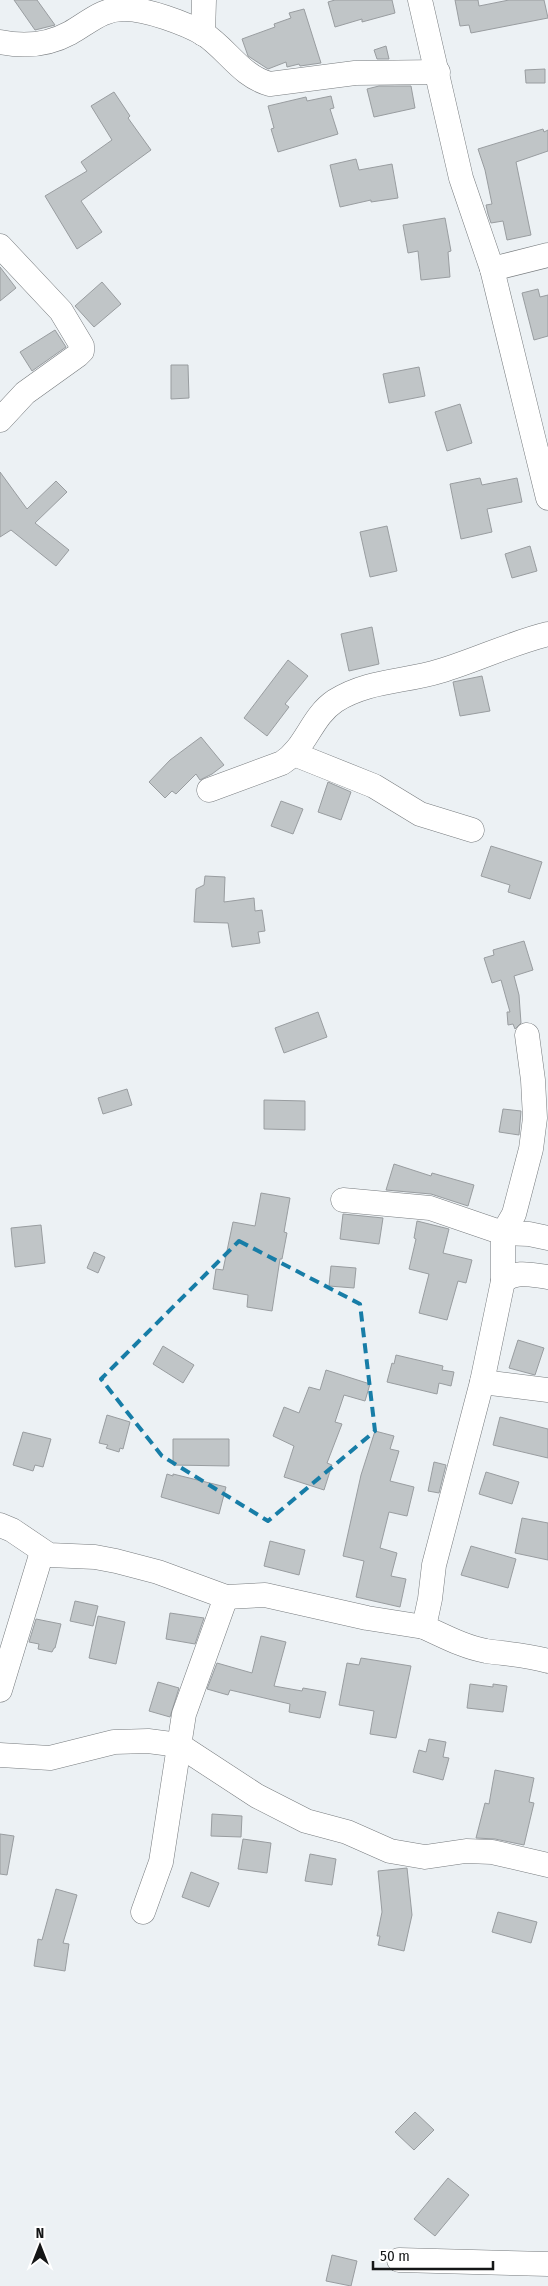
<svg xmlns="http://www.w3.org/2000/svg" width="548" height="2286" font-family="'Fira Sans Condensed',sans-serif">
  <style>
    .building { fill: #c0c5c7; stroke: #999da0 }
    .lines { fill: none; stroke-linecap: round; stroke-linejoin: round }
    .minor-casing { stroke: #777b7e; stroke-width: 25 }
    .minor { stroke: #fff; stroke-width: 24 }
    .marked { fill: none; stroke: #177da7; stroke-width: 4; stroke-dasharray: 10 6; stroke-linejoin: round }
  </style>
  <rect width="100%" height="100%" fill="#ecf1f4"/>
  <g class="building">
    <path d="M 14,0 L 37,0 L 55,25 L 35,30 Z"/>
    <path d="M 335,0 L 392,0 L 395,13 L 362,22 L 362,19 L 335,27 L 328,2 Z"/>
    <path d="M 455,0 L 478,0 L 479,6 L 509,0 L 544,0 L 548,18 L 471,33 L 469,25 L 460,26 Z"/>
    <path d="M 304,9 L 321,63 L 300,66 L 299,64 L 287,67 L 286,62 L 268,69 L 248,56 L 242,39 L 275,27 L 274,24 L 291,18 L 289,13 Z"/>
    <path d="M 386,46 L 389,59 L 377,59 L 374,50 Z"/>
    <path d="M 545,69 L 545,83 L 526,83 L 525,70 Z"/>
    <path d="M 379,86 L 411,86 L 415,108 L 374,117 L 367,89 Z"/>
    <path d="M 114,92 L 130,116 L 128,118 L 151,150 L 81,201 L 102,232 L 77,249 L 45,196 L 87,171 L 81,162 L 112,140 L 91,106 Z"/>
    <path d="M 331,96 L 334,108 L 330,109 L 338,134 L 278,152 L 271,129 L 274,128 L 268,106 L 306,97 L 307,101 Z"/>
    <path d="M 543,129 L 544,132 L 548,130 L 548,151 L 516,162 L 531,235 L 507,240 L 503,221 L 491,223 L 488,214 L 486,205 L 492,204 L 485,170 L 478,149 Z"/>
    <path d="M 356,159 L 359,170 L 392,164 L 398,198 L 371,202 L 371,200 L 340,207 L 330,165 Z"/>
    <path d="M 445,218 L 451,251 L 448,252 L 450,277 L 421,280 L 418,251 L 408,253 L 403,225 Z"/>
    <path d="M 0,267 L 16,288 L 0,301 Z"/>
    <path d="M 102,282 L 121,304 L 94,327 L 75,306 Z"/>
    <path d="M 538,289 L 540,297 L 548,295 L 548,336 L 534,340 L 522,293 Z"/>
    <path d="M 55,330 L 66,347 L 32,371 L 20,352 Z"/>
    <path d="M 171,365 L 188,365 L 189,398 L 171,399 Z"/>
    <path d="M 419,367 L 425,396 L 389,403 L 383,374 Z"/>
    <path d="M 460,404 L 472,443 L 447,451 L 435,412 Z"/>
    <path d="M 0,472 L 27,509 L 56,481 L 67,492 L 35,523 L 69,550 L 56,566 L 11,530 L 0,537 Z"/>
    <path d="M 480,478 L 482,485 L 517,478 L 522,502 L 487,509 L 492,532 L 461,539 L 450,484 Z"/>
    <path d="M 387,526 L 397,571 L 370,577 L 360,532 Z"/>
    <path d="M 530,546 L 537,571 L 512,578 L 505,554 Z"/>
    <path d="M 372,627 L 379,664 L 349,671 L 341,634 Z"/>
    <path d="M 288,660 L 308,676 L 285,704 L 289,707 L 267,736 L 244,718 Z"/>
    <path d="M 482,676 L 490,711 L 460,716 L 453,682 Z"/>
    <path d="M 201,737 L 224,765 L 212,774 L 200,780 L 196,774 L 176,794 L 172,791 L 165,798 L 149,782 L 170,760 Z"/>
    <path d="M 328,782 L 351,792 L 341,820 L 318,812 Z"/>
    <path d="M 281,801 L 303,809 L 293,834 L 271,826 Z"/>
    <path d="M 491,846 L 542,862 L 530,899 L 508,892 L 510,885 L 481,876 Z"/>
    <path d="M 205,876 L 225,877 L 224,902 L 254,898 L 255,911 L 262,910 L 265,931 L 258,932 L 260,943 L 232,947 L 228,923 L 194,922 L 196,889 L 204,885 Z"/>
    <path d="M 524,941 L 533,970 L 514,976 L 519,995 L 521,1023 L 515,1029 L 513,1024 L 508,1025 L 507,1012 L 510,1012 L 501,980 L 492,983 L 484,958 L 494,955 L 493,950 Z"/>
    <path d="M 318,1012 L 327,1037 L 284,1053 L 275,1028 Z"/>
    <path d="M 127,1089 L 132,1105 L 103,1114 L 98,1098 Z"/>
    <path d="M 264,1100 L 305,1101 L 305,1130 L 264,1129 Z"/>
    <path d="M 503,1109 L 521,1111 L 519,1135 L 499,1132 Z"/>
    <path d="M 394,1164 L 431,1176 L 432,1173 L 474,1185 L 468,1206 L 431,1194 L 386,1190 Z"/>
    <path d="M 261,1193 L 290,1198 L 284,1232 L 287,1233 L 282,1259 L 280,1259 L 272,1311 L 247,1307 L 248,1295 L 213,1289 L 216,1269 L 223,1270 L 233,1222 L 255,1226 Z"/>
    <path d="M 343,1214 L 383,1218 L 379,1244 L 340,1239 Z"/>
    <path d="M 417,1221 L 449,1229 L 443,1253 L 472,1260 L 466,1283 L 458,1281 L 447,1320 L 419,1313 L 429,1274 L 409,1269 L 416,1239 L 414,1238 Z"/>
    <path d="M 41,1225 L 45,1263 L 15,1267 L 11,1228 Z"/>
    <path d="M 94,1252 L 105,1257 L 98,1273 L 87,1268 Z"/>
    <path d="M 331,1266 L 356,1268 L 354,1288 L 329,1286 Z"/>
    <path d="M 518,1340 L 544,1348 L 535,1375 L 509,1368 Z"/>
    <path d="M 163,1346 L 194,1365 L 183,1383 L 153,1364 Z"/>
    <path d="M 396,1355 L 443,1366 L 442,1370 L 454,1372 L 451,1386 L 439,1383 L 437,1394 L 387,1382 L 392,1363 L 394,1364 Z"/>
    <path d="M 326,1370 L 370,1384 L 365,1401 L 344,1395 L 335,1422 L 342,1424 L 327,1463 L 332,1465 L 324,1490 L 284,1477 L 294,1446 L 273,1436 L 284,1407 L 299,1413 L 309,1387 L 320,1390 Z"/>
    <path d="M 107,1415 L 130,1422 L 123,1449 L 120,1448 L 119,1452 L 106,1448 L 108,1445 L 99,1443 Z"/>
    <path d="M 500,1417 L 548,1429 L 548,1458 L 493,1445 Z"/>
    <path d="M 375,1431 L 394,1436 L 390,1449 L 399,1451 L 390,1481 L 414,1487 L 407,1516 L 389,1512 L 380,1548 L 397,1553 L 391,1576 L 406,1579 L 400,1607 L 356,1597 L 364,1561 L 343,1556 L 361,1475 Z"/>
    <path d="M 23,1432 L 51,1439 L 43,1467 L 35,1465 L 33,1471 L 13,1465 Z"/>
    <path d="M 173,1439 L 229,1439 L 229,1466 L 173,1465 Z"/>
    <path d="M 434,1462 L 446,1465 L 439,1493 L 428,1491 Z"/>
    <path d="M 486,1472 L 519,1482 L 512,1504 L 479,1494 Z"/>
    <path d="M 167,1474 L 173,1476 L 173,1474 L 226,1487 L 219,1514 L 161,1497 Z"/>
    <path d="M 522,1518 L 548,1523 L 548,1560 L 515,1553 Z"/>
    <path d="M 270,1541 L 305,1550 L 299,1575 L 264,1566 Z"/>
    <path d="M 471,1546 L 516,1559 L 508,1588 L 461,1575 Z"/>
    <path d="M 75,1601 L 98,1606 L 93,1626 L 70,1621 Z"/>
    <path d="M 170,1613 L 204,1618 L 195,1644 L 166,1639 Z"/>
    <path d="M 98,1616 L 125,1622 L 116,1664 L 89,1658 Z"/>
    <path d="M 36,1619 L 61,1624 L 55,1648 L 54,1648 L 52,1652 L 38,1649 L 39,1644 L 29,1642 Z"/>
    <path d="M 261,1636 L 286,1642 L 274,1686 L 302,1691 L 303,1688 L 326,1692 L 320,1718 L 289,1712 L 290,1704 L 230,1690 L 228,1695 L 207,1689 L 217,1663 L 252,1673 Z"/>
    <path d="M 361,1658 L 411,1666 L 396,1738 L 370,1734 L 374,1711 L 339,1705 L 347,1663 L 359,1665 Z"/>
    <path d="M 158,1682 L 179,1688 L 170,1717 L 149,1711 Z"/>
    <path d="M 470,1684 L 493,1687 L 493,1684 L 507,1686 L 503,1712 L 467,1708 Z"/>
    <path d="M 429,1739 L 446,1742 L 443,1757 L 449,1758 L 443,1780 L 413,1772 L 419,1750 L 426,1752 Z"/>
    <path d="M 495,1770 L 534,1778 L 529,1802 L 534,1803 L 524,1845 L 495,1839 L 476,1838 L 485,1803 L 489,1804 Z"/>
    <path d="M 212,1814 L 242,1816 L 241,1837 L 211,1836 Z"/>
    <path d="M 0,1834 L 14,1836 L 7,1875 L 0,1874 Z"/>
    <path d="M 243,1839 L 271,1843 L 267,1873 L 238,1869 Z"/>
    <path d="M 310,1854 L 336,1859 L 332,1885 L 305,1881 Z"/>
    <path d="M 407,1868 L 412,1915 L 404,1951 L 378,1945 L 380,1936 L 377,1936 L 382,1912 L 378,1871 Z"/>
    <path d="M 191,1872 L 219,1883 L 209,1907 L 182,1897 Z"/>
    <path d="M 56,1889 L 77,1895 L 63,1943 L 69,1944 L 65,1971 L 34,1966 L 38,1939 L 42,1940 Z"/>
    <path d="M 498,1912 L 537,1922 L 531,1943 L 492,1932 Z"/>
    <path d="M 415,2112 L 434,2130 L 414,2150 L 395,2132 Z"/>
    <path d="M 448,2178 L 469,2195 L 435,2236 L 414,2219 Z"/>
    <path d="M 332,2255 L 357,2261 L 351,2286 L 326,2281 Z"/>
  </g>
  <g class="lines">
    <defs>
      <g id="minor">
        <path d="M 420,0 L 461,178 L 492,269 L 548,498"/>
        <path d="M 203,34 L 204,0"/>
        <path d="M 0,42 C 24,47 48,45 70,33 C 88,23 103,8 125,9 C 146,9 185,23 204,34 C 227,49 242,77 270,84 L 355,73 L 438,72"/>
        <path d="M 0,246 L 61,311 L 82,346 L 82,351 L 78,355 L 25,393 L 0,420"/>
        <path d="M 492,269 L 548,255"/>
        <path d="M 294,754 L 374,786 L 420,814 L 472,830"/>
        <path d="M 209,790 L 282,763 C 306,748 311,717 335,701 C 368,680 405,682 440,671 C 477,660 511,643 548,634"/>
        <path d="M 527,1035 L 533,1080 L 535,1118 L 531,1149 L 514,1214 L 503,1233 L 503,1281 L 482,1382 L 434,1565 L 430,1599 L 424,1627 C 444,1636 464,1647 486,1651 C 507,1654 527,1655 548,1661"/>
        <path d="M 343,1200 L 430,1208 L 503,1233 L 529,1234 L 548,1238"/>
        <path d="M 503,1281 C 517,1270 531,1275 548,1277"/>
        <path d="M 482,1382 L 548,1390"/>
        <path d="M 0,1525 L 12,1530 L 49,1555 L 95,1557 L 116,1561 L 158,1572 L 226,1597 L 265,1595 L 367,1618 L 424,1627"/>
        <path d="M 0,1690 L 42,1552"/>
        <path d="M 0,1755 L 50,1758 L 114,1742 L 148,1741 L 179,1745 L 257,1796 L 306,1821 L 347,1832 L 390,1851 L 425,1857 L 466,1851 L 492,1852 L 548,1865"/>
        <path d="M 143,1912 L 161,1862 L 184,1714 L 226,1597"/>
        <path d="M 399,2260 L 548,2264"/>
      </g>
    </defs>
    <use href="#minor" class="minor-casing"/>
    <use href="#minor" class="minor"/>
  </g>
  <path class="marked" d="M 239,1241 L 360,1304 L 375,1431 L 268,1521 L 162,1456 L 101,1379 Z"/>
  <g transform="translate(40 2246)" stroke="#ffffff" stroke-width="4" paint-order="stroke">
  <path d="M0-4L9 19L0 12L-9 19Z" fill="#141617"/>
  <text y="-8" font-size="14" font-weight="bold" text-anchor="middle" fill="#141617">N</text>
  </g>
  <path d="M373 2261v8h120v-8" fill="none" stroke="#141617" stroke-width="2.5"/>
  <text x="380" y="2261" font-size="15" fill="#141617" stroke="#ffffff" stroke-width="4" paint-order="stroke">50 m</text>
</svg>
